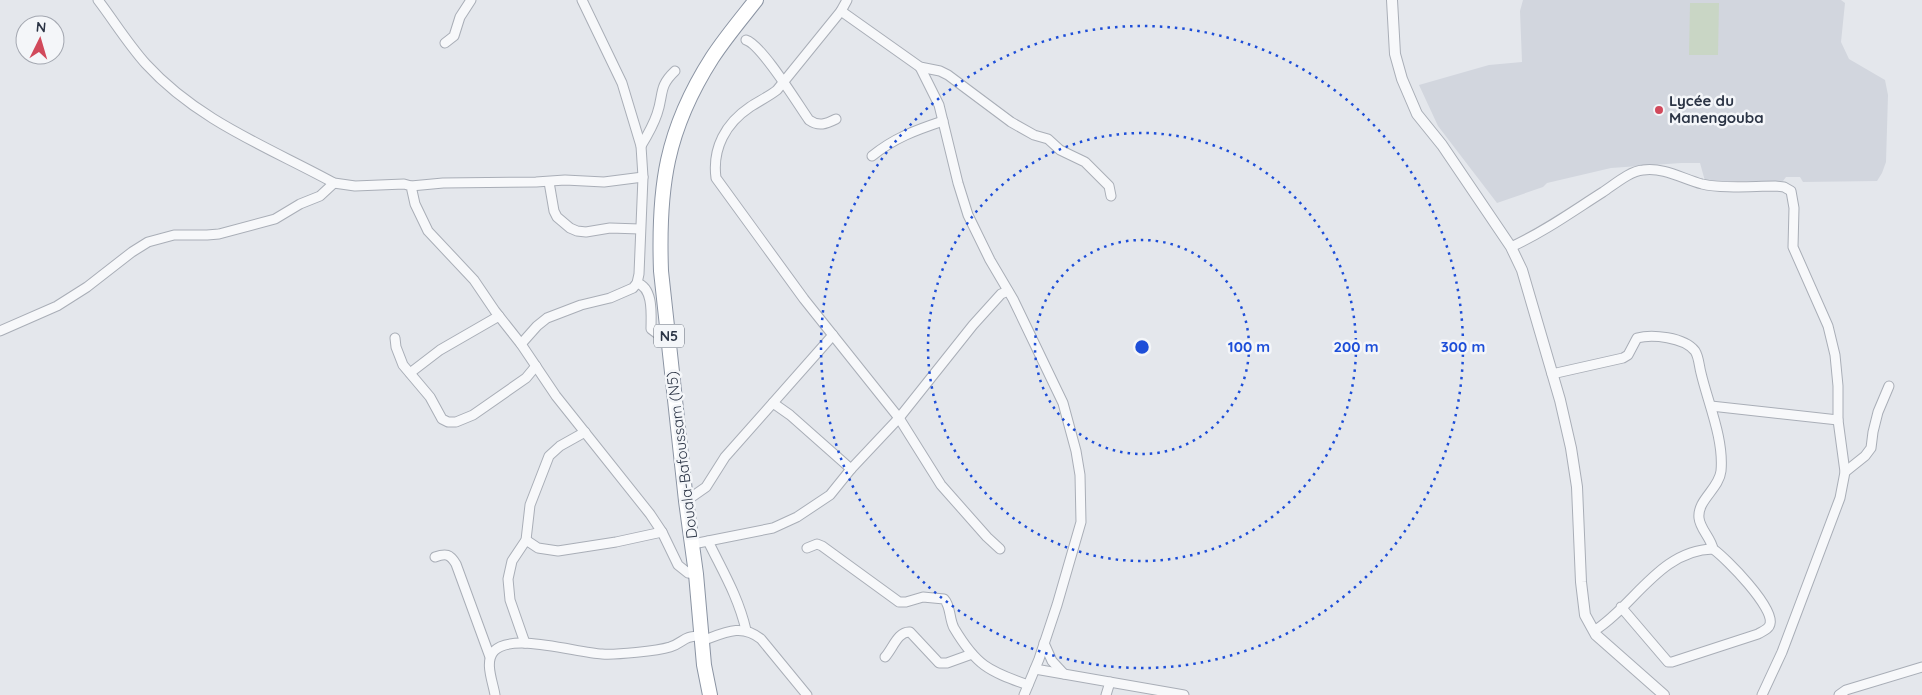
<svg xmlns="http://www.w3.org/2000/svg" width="1922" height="695" font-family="Quicksand,sans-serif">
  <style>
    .built { fill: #d2d6de }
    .pitch { fill: #c9d6c5 }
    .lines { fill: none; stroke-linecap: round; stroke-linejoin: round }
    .minor-casing { stroke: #a9aeb7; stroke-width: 11 }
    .tertiary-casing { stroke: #a9aeb7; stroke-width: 12 }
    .trunk-casing { stroke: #8b94a3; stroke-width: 16 }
    .minor { stroke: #f7f8fa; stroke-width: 9 }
    .tertiary { stroke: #f7f8fa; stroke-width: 10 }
    .trunk { stroke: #fff; stroke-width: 14 }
    .ring { fill: none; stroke: #1d4ed8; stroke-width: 2.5; stroke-dasharray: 2.5 5 }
    .poi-dot { fill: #d1495b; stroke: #f4f6f9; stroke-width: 2 }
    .labels { text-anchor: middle; stroke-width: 5; stroke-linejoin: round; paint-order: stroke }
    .shield { fill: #f4f6f9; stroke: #676e7b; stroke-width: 1 }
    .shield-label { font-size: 14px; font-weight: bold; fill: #2b3445 }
    .poi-label { font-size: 15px; font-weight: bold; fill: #2b3445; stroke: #f4f6f9; text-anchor: start }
    .street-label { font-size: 15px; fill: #2b3445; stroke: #f4f6f9 }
    .centre { fill: #1d4ed8; stroke: #f4f6f9; stroke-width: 2.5 }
    .ring-label { font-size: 15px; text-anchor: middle; font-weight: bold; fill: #1d4ed8; stroke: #f4f6f9; stroke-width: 5; stroke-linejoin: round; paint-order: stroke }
  </style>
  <rect width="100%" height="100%" fill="#e4e7ec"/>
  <path class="built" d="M 1523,0 L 1841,0 L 1845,3 L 1841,42 L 1849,59 L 1885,80 L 1888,95 L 1886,162 L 1882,173 L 1877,181 L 1803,182 L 1800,177 L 1786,177 L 1783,181 L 1705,181 L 1700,163 L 1681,163 L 1611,168 L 1547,183 L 1543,187 L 1497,203 L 1438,126 L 1419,85 L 1489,65 L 1522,62 L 1520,11 Z"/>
  <path class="pitch" d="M 1690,3 L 1719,3 L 1718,55 L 1689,55 Z"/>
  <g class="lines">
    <defs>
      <g id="minor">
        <path d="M 98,0 C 114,21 128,44 146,64 C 198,121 268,147 334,183 L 355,186 L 404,184 L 411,186 L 415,204 L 428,231 L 474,280 L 495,311 L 521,344 L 556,396 L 650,514 L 662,532 L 678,565 L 688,573 L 696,574"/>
        <path d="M 847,0 L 841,11 L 777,90 C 768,97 759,101 750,107 C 726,123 712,148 716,178 L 804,299 L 899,418 L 941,485 L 987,537 L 1000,549"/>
        <path d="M 841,11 L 920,67 L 940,71 L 948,75 L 1011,122 L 1034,135 L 1048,139 L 1060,150 L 1085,162 L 1109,186 L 1111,196"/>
        <path d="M 746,40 C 762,45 797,103 809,120 C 819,127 826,124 836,119"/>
        <path d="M 445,43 L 454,36 L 460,17 L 471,0"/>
        <path d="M 920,67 L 939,105 L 958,183 L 968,215 L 990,260 L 1013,299 L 1063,403 L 1076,451 L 1080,475 L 1081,522 L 1057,605 L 1039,659 L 1024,695"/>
        <path d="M 641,146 C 647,136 653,126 657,114 C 664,94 658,87 675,71"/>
        <path d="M 872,156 C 894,138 916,130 943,121"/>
        <path d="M 549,182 L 554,211 L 557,217 L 570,228 L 577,231 L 586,232 L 610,228 L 640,229"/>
        <path d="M 411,186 L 443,183 L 536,182 L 565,180 L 604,182 L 643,177"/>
        <path d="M 1511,247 C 1544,232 1573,211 1603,192 C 1615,184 1630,171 1643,170 C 1664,167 1683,179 1702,184 C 1723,189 1753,186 1775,186 L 1784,187 L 1791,191 L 1794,208 L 1793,247 L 1828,326 L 1835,355 L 1838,386 L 1838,420 L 1845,472 L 1840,498 L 1782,652 L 1762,695"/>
        <path d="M 637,283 C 654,288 651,316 651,329 L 659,335 L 669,337"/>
        <path d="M 0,331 L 57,306 L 87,287 L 132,252 L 148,242 L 174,235 L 207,235 L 219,234 L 275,219 L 300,204 L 320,196 L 334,183"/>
        <path d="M 395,338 L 396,347 L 403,365 L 430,397 L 442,419 L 448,422 L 456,422 L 473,415 L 526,378 L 536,366"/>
        <path d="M 521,344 L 537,326 L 547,318 L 581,305 L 610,298 L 633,288 L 637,283 L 639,274 L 643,177 L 641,146 L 622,83 L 582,0"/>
        <path d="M 410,373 L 440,350 L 499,316"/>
        <path d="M 1552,374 L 1623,358 L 1628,355 L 1637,338 C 1652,334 1684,337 1695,351 C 1699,357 1699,366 1701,373 C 1708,403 1724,439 1721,471 C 1719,489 1697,500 1699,518 C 1700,529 1711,538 1713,549"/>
        <path d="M 773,403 L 790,415 L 851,469"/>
        <path d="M 1711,406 L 1838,420"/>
        <path d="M 1845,472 L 1865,456 L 1871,448 L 1873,432 L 1878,412 L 1889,386"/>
        <path d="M 686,501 L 706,487 L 725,457 L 833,335"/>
        <path d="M 526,540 L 538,548 L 558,551 L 616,542 L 662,532"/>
        <path d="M 708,541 C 723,572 738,596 746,630"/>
        <path d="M 693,544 L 773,528 L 797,517 L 830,495 L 851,469 L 899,418 L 973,325 L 1001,294 L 1008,291"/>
        <path d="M 807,548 L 817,544 L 822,546 L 899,602 L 906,602 L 923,597 L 944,599 C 951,606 949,619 954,628 C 976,665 988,671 1028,685"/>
        <path d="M 435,557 C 446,553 450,554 456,564 L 490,657"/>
        <path d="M 1594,631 C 1634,606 1660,550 1713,549 C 1726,558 1775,608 1770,624 C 1769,629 1763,631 1758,634 L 1672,662 L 1668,662 L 1621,607"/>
        <path d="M 702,641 C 724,633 741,623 761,639 L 807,695"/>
        <path d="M 525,643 L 510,600 L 508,579 L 512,561 L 526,540 L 530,505 L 549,456 L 560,446 L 585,432"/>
        <path d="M 1044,643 L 1052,661 L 1064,674"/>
        <path d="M 885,657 C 893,648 898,631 910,632 L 939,663 L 947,663 L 972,654"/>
        <path d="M 1035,669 L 1184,695"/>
        <path d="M 495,695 C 493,682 484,662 494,651 C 512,632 577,653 602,654 C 616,655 657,651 670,647 C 685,642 682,636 701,636"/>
        <path d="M 1106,695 L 1110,682"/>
        <path d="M 1839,695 L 1846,690 L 1922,667"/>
      </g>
      <path id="tertiary" d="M 1392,0 L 1395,54 L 1402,79 L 1417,114 L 1442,145 L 1511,247 L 1522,270 L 1560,400 L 1571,448 L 1577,487 L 1581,582 L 1585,615 L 1596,635 L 1664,695"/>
      <path id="trunk" d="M 710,695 L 704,665 L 696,574 L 686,501 L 661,271 C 658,187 666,130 712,58 C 725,38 741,19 756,0"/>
    </defs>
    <use href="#minor" class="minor-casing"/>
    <use href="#tertiary" class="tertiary-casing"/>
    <use href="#trunk" class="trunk-casing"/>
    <use href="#minor" class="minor"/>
    <use href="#tertiary" class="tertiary"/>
    <use href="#trunk" class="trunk"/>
  </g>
  <g class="ring">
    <circle cx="1142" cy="347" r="107"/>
    <circle cx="1142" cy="347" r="214"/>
    <circle cx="1142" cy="347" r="321"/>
  </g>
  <circle class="poi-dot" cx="1659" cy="110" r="5"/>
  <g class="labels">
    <rect class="shield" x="654" y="324.5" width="30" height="23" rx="4"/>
    <g class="shield-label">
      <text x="669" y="341">N5</text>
    </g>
    <g class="poi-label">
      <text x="1669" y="106">Lycée du<tspan x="1669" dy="17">Manengouba</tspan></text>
    </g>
    <g class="street-label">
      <text transform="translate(682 455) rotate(-97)" y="5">Douala-Bafoussam (N5)</text>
    </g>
  </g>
  <circle cx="1142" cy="347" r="8" class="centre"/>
  <g class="ring-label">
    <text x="1249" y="352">100 m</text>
    <text x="1356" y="352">200 m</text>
    <text x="1463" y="352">300 m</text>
  </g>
  <g transform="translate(40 40) rotate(5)"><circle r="24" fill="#f4f6f9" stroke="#a4a8b1"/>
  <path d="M0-4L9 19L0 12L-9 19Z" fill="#d1495b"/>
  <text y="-8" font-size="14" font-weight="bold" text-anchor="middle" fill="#2b3445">N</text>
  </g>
</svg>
